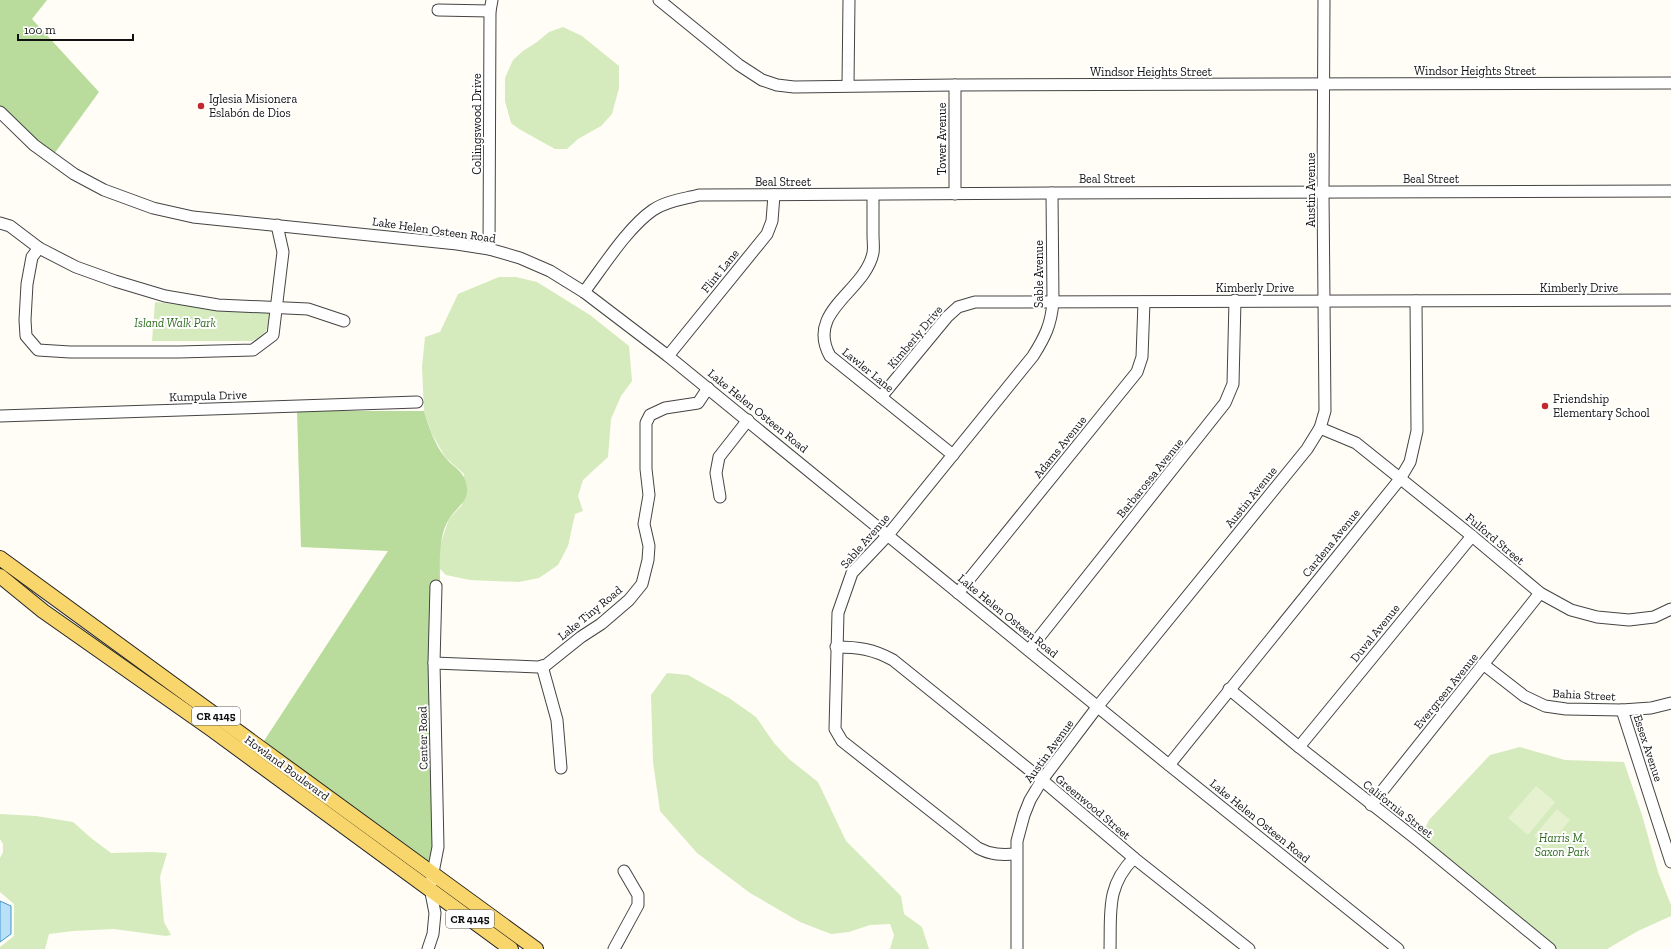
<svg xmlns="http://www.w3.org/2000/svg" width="1671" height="949" font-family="'Zilla Slab',serif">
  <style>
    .green { fill: #d5ebbd }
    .forest { fill: #b9dc9c }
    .pitch { fill: #e6f2cf }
    .water { fill: #b9e0f7; stroke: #3f96cf }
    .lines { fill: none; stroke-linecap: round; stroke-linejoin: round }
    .minor-casing { stroke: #444; stroke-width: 13 }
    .major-casing { stroke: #222; stroke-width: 16 }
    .minor { stroke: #fff; stroke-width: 11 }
    .major { stroke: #f9d66b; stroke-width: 14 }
    .poi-dot { fill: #c4262e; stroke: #fff; stroke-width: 1.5 }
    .labels { text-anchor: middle; stroke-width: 4; stroke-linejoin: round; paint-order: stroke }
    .shield { fill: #fff; stroke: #585858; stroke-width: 1 }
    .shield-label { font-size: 11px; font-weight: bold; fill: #111 }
    .street-label { font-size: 12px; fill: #111; stroke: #fff }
    .poi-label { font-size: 12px; fill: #111; stroke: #fff; text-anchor: start }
    .park-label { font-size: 12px; font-style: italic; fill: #2f6b1f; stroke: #fff }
  </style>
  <rect width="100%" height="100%" fill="#fffdf5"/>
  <g class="green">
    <path d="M 563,27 L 582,36 L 619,66 L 619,88 L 612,114 L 601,126 L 578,139 L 567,149 L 555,149 L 519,129 L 511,123 L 505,101 L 505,78 L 513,60 L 523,51 L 537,42 L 549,32 Z"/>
    <path d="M 499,277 L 516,277 L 537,282 L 590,315 L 629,346 L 632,381 L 621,396 L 611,419 L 608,457 L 583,480 L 578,496 L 583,511 L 575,514 L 568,546 L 558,565 L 539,578 L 519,582 L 470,580 L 446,575 L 440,569 L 440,545 L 449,519 L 462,505 L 464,474 L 445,457 L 432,434 L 424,411 L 422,367 L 425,337 L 440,332 L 458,294 Z"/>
    <path d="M 155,302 L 233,311 L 238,307 L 266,309 L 271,314 C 268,331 267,333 252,341 L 152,341 Z"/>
    <path d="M 667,673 L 688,675 L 729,698 L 756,717 L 774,743 L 789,759 L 818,782 L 846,841 L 901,896 L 904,914 L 922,927 L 929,949 L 890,949 L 894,935 L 890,924 L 870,925 L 849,932 L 831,934 L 800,922 L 750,893 L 697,853 L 660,811 L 653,762 L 651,695 Z"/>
    <path d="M 1520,747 L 1565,760 L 1624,762 L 1642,815 L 1658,872 L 1671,905 L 1671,916 L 1638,931 L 1607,949 L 1554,949 L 1420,839 L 1429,820 L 1490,755 Z"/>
    <path d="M 0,814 L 36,816 L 73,822 L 91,838 L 111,853 L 152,852 L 167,853 L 160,877 L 164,922 L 171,935 L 166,936 L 114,929 L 73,931 L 49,934 L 45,949 L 0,949 L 0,947 L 14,936 L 14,904 L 0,892 L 0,858 L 3,852 L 3,844 L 0,839 Z"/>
  </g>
  <g class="forest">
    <path d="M 0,0 L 47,0 L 32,19 L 99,92 L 54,154 L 37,142 L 0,106 Z"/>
    <path d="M 297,411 L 424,411 C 429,427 434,443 444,456 C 454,469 465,470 467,488 C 469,501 455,509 449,519 C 438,536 440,562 440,582 L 433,582 L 434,846 L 430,866 L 262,744 L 388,551 L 301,547 Z"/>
  </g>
  <g class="pitch">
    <path d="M 1536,786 L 1555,802 L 1528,835 L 1508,818 Z"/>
    <path d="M 1557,809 L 1570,820 L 1548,847 L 1534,836 Z"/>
  </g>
  <path class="water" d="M 0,901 L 11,906 L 11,934 L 0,942 Z"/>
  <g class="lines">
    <defs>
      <g id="minor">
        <path d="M 659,0 L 739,65 L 762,80 L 777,85 L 794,87 L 955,85 L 1671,83"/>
        <path d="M 438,10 L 490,11"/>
        <path d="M 848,85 L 849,0"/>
        <path d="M 955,85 L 955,194"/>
        <path d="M 0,112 L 34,145 L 74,174 L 104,190 L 153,208 L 193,217 L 457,244 L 489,249 L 520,258 L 550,271 L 584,292 L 668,356 L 1169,765 L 1398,949"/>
        <path d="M 873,195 C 873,208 873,222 873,235 C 873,241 874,248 873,253 C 865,292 805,311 830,356 L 953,455"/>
        <path d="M 0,223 L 10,226 L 39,248 L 76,267 L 115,281 L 165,296 L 218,305 L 308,309 L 344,321"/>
        <path d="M 39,248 L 32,257 L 27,284 L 25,320 L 26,336 L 38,350 L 70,352 L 179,352 L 253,350 L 273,335 L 283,252 L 277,225"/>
        <path d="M 489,249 L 490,11 L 492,0"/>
        <path d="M 584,292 C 603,267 628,227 653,210 C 666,201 684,199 699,195 L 1052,193 L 1671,191"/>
        <path d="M 668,356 L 767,234 L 772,221 L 774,195"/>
        <path d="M 881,397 L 947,317 L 958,307 L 975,302 L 1671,300"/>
        <path d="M 0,416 L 417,402"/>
        <path d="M 1320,428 L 1356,443 L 1472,536 L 1540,593 L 1571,610 L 1597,617 L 1629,620 L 1654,617 L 1671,609"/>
        <path d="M 720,497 L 716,473 L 719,457 L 748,420"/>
        <path d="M 958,593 L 1137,372 L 1142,357 L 1144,302"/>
        <path d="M 836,647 C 858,647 873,649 893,660 L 1042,780 L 1134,858 L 1249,949"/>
        <path d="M 1029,650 L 1225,403 L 1233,384 L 1235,300"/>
        <path d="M 434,663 L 538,667 L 546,665 L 581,637 L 601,624 L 629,600 L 642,584 L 648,560 L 649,546 L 644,524 L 649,495 L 646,469 L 646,423 L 650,415 L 665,408 L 698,403 L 708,388"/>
        <path d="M 1483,664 L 1524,696 L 1545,706 L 1566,709 L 1622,710 L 1651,708 L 1671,703"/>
        <path d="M 542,666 L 557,720 L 561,768"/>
        <path d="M 1229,689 L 1299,747 L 1416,839 L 1550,949"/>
        <path d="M 1622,710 L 1671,862"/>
        <path d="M 1299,747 L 1472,536"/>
        <path d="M 1169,765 L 1400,479 L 1410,462 L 1417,431 L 1416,301"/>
        <path d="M 1371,805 L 1540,593"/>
        <path d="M 1016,854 C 1002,855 991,855 978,848 L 842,741 L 835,729 L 838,613 L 852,573 L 888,535 L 1033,356 C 1045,337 1051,325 1053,302 L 1052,193"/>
        <path d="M 428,949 L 433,934 L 435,913 L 430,888 L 438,847 L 434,663 L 436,586"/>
        <path d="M 614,949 L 638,905 L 638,895 L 624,871"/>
        <path d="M 1017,949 L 1017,841 L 1024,815 L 1030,800 L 1042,780 L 1098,706 L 1307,449 L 1320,428 L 1325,411 L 1323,192 L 1324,0"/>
        <path d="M 1110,949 C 1111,912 1106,886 1134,858"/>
      </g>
      <g id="major">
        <path d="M 0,558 L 536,949"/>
        <path d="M 0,576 L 43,611 L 211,729 L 511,949"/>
      </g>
    </defs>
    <use href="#minor" class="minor-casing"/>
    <use href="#major" class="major-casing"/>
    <use href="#minor" class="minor"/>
    <use href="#major" class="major"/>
  </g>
  <g class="poi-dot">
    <circle cx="201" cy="106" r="4"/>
    <circle cx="1545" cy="406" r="4"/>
  </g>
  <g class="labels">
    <g class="shield">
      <rect x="192" y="707" width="48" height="18" rx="3"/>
      <rect x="446" y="910" width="48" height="18" rx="3"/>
    </g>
    <g class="shield-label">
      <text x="216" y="720">CR 4145</text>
      <text x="470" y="923">CR 4145</text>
    </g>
    <g class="street-label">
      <text x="1475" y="75">Windsor Heights Street</text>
      <text x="1151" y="76">Windsor Heights Street</text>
      <text transform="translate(477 124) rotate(-90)" y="4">Collingswood Drive</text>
      <text transform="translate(942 139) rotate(-90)" y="4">Tower Avenue</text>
      <text x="1107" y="183">Beal Street</text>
      <text x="1431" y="183">Beal Street</text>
      <text x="783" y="186">Beal Street</text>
      <text transform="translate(1311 190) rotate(-90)" y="4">Austin Avenue</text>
      <text transform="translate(434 230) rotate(8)" y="4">Lake Helen Osteen Road</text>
      <text transform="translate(720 271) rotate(-51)" y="4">Flint Lane</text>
      <text transform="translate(1039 274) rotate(-90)" y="4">Sable Avenue</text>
      <text x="1255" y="292">Kimberly Drive</text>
      <text x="1579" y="292">Kimberly Drive</text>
      <text transform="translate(915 337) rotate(-50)" y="4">Kimberly Drive</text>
      <text transform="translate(868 370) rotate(39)" y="4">Lawler Lane</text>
      <text transform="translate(208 396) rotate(-2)" y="4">Kumpula Drive</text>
      <text transform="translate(758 411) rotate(39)" y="4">Lake Helen Osteen Road</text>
      <text transform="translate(1060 447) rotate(-51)" y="4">Adams Avenue</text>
      <text transform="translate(1150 478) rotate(-51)" y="4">Barbarossa Avenue</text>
      <text transform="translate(1251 497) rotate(-51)" y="4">Austin Avenue</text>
      <text transform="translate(1495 539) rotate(40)" y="4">Fulford Street</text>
      <text transform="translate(865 541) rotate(-49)" y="4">Sable Avenue</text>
      <text transform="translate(1331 543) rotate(-51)" y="4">Cardena Avenue</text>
      <text transform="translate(590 613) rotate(-39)" y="4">Lake Tiny Road</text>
      <text transform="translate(1008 616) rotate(39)" y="4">Lake Helen Osteen Road</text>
      <text transform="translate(1375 633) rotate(-51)" y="4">Duval Avenue</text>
      <text transform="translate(1446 691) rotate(-51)" y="4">Evergreen Avenue</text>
      <text transform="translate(1584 695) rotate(3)" y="4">Bahia Street</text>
      <text transform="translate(423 738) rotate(-91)" y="4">Center Road</text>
      <text transform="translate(1648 748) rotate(72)" y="4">Essex Avenue</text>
      <text transform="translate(1049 751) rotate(-54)" y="4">Austin Avenue</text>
      <text transform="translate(287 768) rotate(36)" y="4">Howland Boulevard</text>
      <text transform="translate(1093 807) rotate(40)" y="4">Greenwood Street</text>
      <text transform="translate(1398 809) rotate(38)" y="4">California Street</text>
      <text transform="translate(1260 821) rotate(39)" y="4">Lake Helen Osteen Road</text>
    </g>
    <g class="poi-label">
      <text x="209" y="103">Iglesia Misionera<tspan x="209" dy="14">Eslabón de Dios</tspan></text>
      <text x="1553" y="403">Friendship<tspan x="1553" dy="14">Elementary School</tspan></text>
    </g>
    <g class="park-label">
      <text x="175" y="327">Island Walk Park</text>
      <text x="1562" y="842">Harris M.<tspan x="1562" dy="14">Saxon Park</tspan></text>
    </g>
  </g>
  <path d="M18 34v6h115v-6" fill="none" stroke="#111111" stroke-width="2"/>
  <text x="24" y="34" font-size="12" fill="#111111" stroke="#ffffff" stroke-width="3" paint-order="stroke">100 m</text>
</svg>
